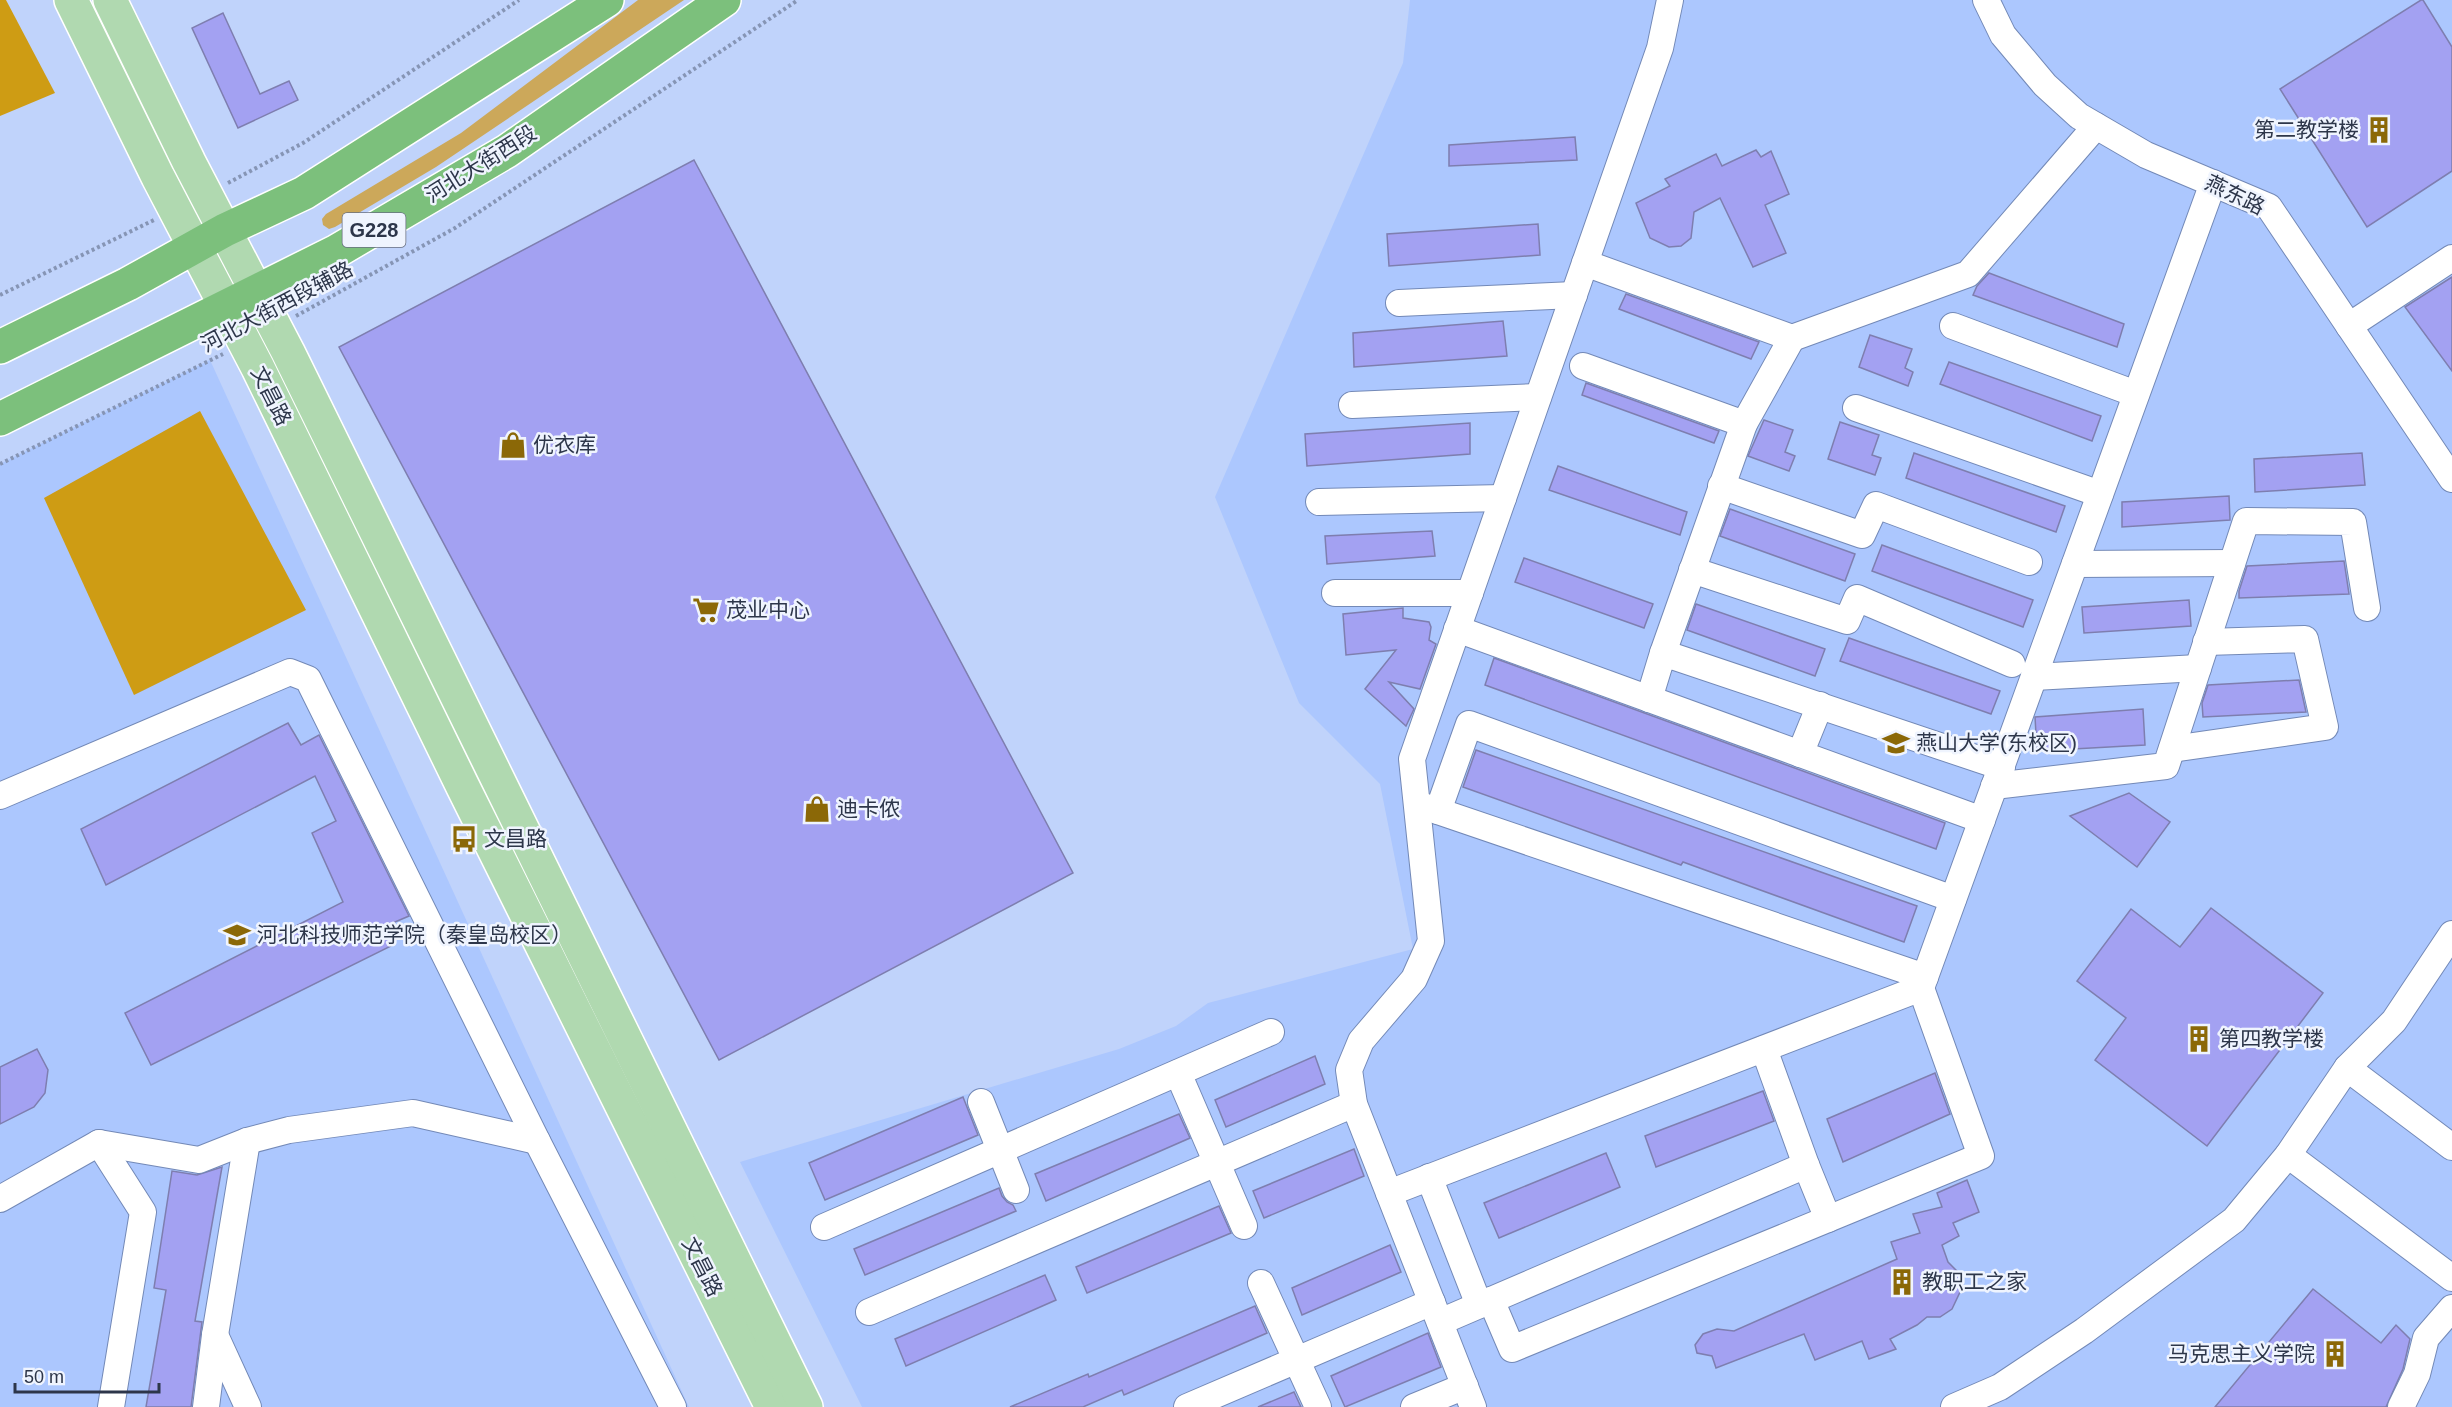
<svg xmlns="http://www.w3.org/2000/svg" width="2452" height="1407" font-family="Arial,'Noto Sans SC',sans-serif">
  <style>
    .built { fill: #acc7fe }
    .green { fill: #cca85a }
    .forest { fill: #ce9c14 }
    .building { fill: #a3a1f2; stroke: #7e7eaf; stroke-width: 1.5 }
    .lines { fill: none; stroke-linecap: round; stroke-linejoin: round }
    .minor-casing { stroke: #7389b7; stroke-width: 28 }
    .major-casing { stroke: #fff; stroke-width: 36 }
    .highway-casing { stroke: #fff; stroke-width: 36 }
    .path { stroke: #8695b5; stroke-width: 4; stroke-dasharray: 3 3; stroke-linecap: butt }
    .minor { stroke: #fff; stroke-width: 26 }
    .major { stroke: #b0d9b0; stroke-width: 33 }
    .highway { stroke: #7cc07c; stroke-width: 33 }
    .labels { text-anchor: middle; stroke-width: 5; stroke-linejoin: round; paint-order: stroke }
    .shield { fill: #eff4fe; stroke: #676f80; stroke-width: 1.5 }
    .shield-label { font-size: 20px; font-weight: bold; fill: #2d364a }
    .poi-label { font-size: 21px; fill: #2d364a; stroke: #eff4fe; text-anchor: start }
    .street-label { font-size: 21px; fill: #2d364a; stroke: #eff4fe }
  </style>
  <rect width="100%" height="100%" fill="#c0d3fb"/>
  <g class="built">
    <path d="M 1410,0 L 2452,0 L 2452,1407 L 862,1407 L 740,1162 L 1119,1049 L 1176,1026 L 1208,1003 L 1413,949 L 1380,784 L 1299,703 L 1215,497 L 1403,63 Z"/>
    <path d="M 210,360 L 689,1407 L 0,1407 L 0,464 Z"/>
  </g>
  <path class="green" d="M 638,0 L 684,0 L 436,167 L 335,227 L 329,229 L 323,225 L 322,219 L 326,214 L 461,133 Z"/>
  <g class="forest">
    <path d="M 0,0 L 6,0 L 55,93 L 0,116 Z"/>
    <path d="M 200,411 L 306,610 L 134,695 L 44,498 Z"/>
  </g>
  <g class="building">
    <path d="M 2421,0 L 2423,0 L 2452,47 L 2452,171 L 2367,227 L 2280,89 Z"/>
    <path d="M 223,13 L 260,94 L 289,81 L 298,100 L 238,128 L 192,28 Z"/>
    <path d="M 1575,137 L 1577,160 L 1449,166 L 1449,145 Z"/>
    <path d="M 1756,150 L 1761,157 L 1771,151 L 1789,194 L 1765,205 L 1786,253 L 1753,267 L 1720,198 L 1694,212 L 1691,238 L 1681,246 L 1669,247 L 1650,238 L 1636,203 L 1670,186 L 1665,179 L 1716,154 L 1722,166 Z"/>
    <path d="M 694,160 L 1073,873 L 719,1060 L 339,347 Z"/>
    <path d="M 1538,224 L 1540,255 L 1389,266 L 1387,234 Z"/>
    <path d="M 1989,273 L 2124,324 L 2117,347 L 1973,295 L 1977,286 Z"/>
    <path d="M 2452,277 L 2452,371 L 2405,307 Z"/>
    <path d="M 1626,294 L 1759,342 L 1751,359 L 1619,309 Z"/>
    <path d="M 1503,321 L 1507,356 L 1354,367 L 1353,333 Z"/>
    <path d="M 1870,335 L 1912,349 L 1905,368 L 1913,372 L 1908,386 L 1859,367 Z"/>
    <path d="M 1949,362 L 2101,416 L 2092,441 L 1940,384 Z"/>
    <path d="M 1586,383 L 1719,431 L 1714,443 L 1582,395 Z"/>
    <path d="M 1764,420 L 1793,430 L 1785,452 L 1795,456 L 1789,471 L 1748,456 Z"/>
    <path d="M 1840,422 L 1879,435 L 1872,455 L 1881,458 L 1875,475 L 1828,459 Z"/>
    <path d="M 1470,423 L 1470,454 L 1307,466 L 1305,434 Z"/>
    <path d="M 1914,453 L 2065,506 L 2056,532 L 1906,478 Z"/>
    <path d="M 2362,453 L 2365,485 L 2255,492 L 2254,459 Z"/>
    <path d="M 1558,466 L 1687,512 L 1680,535 L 1549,490 Z"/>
    <path d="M 2229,496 L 2230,520 L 2122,527 L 2122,502 Z"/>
    <path d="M 1730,509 L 1855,554 L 1845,581 L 1720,536 Z"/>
    <path d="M 1432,531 L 1435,556 L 1327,564 L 1325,536 Z"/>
    <path d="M 1882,545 L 2033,600 L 2023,627 L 1872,571 Z"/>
    <path d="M 1524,558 L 1653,604 L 1644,628 L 1515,582 Z"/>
    <path d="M 2344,561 L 2349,594 L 2239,598 L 2239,591 L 2247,566 Z"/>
    <path d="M 2189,600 L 2191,626 L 2084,633 L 2082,607 Z"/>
    <path d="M 1696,604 L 1825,649 L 1815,676 L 1687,630 Z"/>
    <path d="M 1403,608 L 1403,618 L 1429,622 L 1431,627 L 1429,640 L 1436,644 L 1420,689 L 1389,682 L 1414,709 L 1406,726 L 1365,689 L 1396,650 L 1346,655 L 1343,614 Z"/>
    <path d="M 1849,638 L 2000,691 L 1991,714 L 1840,661 Z"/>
    <path d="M 1494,658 L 1945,823 L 1936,849 L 1485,685 Z"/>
    <path d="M 2299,680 L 2306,712 L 2203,717 L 2202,703 L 2208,685 Z"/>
    <path d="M 2143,709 L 2145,745 L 2037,751 L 2035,717 Z"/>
    <path d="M 288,723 L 301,745 L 319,735 L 409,916 L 383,927 L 393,945 L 151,1065 L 125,1013 L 343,902 L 312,833 L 336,821 L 315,776 L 106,885 L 81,829 Z"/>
    <path d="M 1476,750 L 1917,906 L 1904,942 L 1683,862 L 1681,865 L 1463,787 Z"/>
    <path d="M 2129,793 L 2170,822 L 2137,867 L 2070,816 Z"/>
    <path d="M 2211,908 L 2323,993 L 2207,1146 L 2095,1060 L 2126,1018 L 2077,981 L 2131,909 L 2180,947 Z"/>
    <path d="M 37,1049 L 48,1070 L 45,1093 L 34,1107 L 0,1124 L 0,1067 Z"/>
    <path d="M 1315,1056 L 1325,1084 L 1226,1127 L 1215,1100 Z"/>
    <path d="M 1935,1073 L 1950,1114 L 1843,1162 L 1827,1119 Z"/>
    <path d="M 1763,1091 L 1774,1121 L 1656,1167 L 1645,1136 Z"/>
    <path d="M 963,1097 L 978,1135 L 825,1200 L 809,1163 Z"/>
    <path d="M 1179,1114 L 1190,1138 L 1046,1201 L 1035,1174 Z"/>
    <path d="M 1354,1149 L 1364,1176 L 1264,1218 L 1253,1191 Z"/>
    <path d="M 1606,1153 L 1620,1187 L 1499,1238 L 1484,1203 Z"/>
    <path d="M 222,1167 L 195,1321 L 202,1322 L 191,1407 L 146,1407 L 166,1290 L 154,1288 L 172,1171 L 197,1175 Z"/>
    <path d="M 1967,1180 L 1979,1212 L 1953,1223 L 1959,1236 L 1942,1245 L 1948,1262 L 1958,1272 L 1960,1292 L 1952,1309 L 1940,1317 L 1927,1317 L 1917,1325 L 1890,1339 L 1896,1349 L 1869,1359 L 1862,1341 L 1815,1360 L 1804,1334 L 1716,1368 L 1712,1356 L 1697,1353 L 1695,1345 L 1703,1334 L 1717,1329 L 1734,1331 L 1897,1259 L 1891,1242 L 1920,1233 L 1913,1214 L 1942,1207 L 1937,1193 Z"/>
    <path d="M 999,1188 L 1002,1196 L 1007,1202 L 1013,1205 L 1016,1211 L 865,1275 L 854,1249 Z"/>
    <path d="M 1219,1206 L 1231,1233 L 1087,1293 L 1076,1267 Z"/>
    <path d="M 1390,1245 L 1401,1272 L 1302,1315 L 1292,1288 Z"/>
    <path d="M 1045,1275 L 1056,1300 L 906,1366 L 895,1339 Z"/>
    <path d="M 2313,1289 L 2381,1343 L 2396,1325 L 2410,1339 L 2403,1369 L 2386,1407 L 2215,1407 Z"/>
    <path d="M 1255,1306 L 1267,1333 L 1124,1395 L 1122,1390 L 1083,1407 L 1010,1407 L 1088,1374 L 1089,1377 Z"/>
    <path d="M 1428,1333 L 1441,1367 L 1345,1407 L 1331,1376 Z"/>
    <path d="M 1294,1392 L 1301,1407 L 1258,1407 Z"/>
  </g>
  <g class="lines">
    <defs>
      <g id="minor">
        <path d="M 1986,0 L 2003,35 L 2045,85 L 2079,116 L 2146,155 L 2269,207 L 2452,479"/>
        <path d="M 1585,263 L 1792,338 L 1968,274 L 2096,126"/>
        <path d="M 1399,303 L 1574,295"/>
        <path d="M 1953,326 L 2136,394"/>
        <path d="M 2349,326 L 2452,258"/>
        <path d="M 1583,366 L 1744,424 L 1792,338"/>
        <path d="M 1352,405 L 1538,397"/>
        <path d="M 1856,408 L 2100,494"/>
        <path d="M 1721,486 L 1862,535 L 1876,505 L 2029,562"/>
        <path d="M 1319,502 L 1503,498"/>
        <path d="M 2075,564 L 2232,563"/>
        <path d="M 1692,570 L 1847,621 L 1857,598 L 2012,664"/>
        <path d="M 1335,593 L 1470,593"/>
        <path d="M 1457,629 L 1982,820"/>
        <path d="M 1663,653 L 1744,424"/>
        <path d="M 2034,677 L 2198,668"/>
        <path d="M 1649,699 L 1663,653 L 2002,767"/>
        <path d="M 2172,749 L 2325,727 L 2305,639 L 2206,642"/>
        <path d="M 1800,754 L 1820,705"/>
        <path d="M 1994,786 L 2166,766 L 2246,521 L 2353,522 L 2367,608"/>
        <path d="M 0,796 L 290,672 L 308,679 L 537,1141 L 673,1407"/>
        <path d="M 1423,806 L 1925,977"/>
        <path d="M 1438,811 L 1469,724 L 1953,899"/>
        <path d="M 1921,988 L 2213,183"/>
        <path d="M 1764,1049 L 1806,1165"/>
        <path d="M 2347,1068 L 2452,1147"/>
        <path d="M 1178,1073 L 1244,1226"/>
        <path d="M 981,1102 L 1016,1190"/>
        <path d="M 99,1143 L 143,1212 L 111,1407"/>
        <path d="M 2288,1155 L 2452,1278"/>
        <path d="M 1429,1177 L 1479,1305"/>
        <path d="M 1389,1193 L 1921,988 L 1981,1156 L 1512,1349 L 1491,1300"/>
        <path d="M 0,1199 L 99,1143 L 199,1160 L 247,1141 L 289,1130 L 413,1113 L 537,1141"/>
        <path d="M 824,1227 L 1271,1032"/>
        <path d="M 1261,1283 L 1318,1407"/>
        <path d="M 869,1312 L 1354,1104"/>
        <path d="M 1440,1322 L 1806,1165 L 1828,1219"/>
        <path d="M 215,1335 L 248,1407"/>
        <path d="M 206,1407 L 215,1335 L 247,1141"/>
        <path d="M 1187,1407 L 1432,1302"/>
        <path d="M 1414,1407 L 1465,1386"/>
        <path d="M 1473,1407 L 1354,1104 L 1349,1070 L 1361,1041 L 1414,979 L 1431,941 L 1412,759 L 1660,48 L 1670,0"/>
        <path d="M 1954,1407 L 2000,1387 L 2084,1331 L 2234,1220 L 2288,1155 L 2347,1068 L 2394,1021 L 2452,934"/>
        <path d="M 2401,1407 L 2417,1374 L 2426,1338 L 2452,1308"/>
      </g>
      <g id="major">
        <path d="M 71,0 L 158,177 L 258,368 L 463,787 L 772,1407"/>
        <path d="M 110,0 L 189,162 L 288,352 L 806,1407"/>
      </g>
      <g id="highway">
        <path d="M 0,347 L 128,284 L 225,230 L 304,193 L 607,0"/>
        <path d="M 0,419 L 337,251 L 507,151 L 724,0"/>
      </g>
    </defs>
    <use href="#minor" class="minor-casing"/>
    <use href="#major" class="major-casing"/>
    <use href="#highway" class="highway-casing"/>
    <g class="path">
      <path d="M 228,183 L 303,143 L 519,0"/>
      <path d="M 0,295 L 154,220"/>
      <path d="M 296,316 L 455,228 L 798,0"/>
      <path d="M 0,464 L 223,354"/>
    </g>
    <use href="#minor" class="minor"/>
    <use href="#major" class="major"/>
    <use href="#highway" class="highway"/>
  </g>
  <defs>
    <symbol id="building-bare" viewBox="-9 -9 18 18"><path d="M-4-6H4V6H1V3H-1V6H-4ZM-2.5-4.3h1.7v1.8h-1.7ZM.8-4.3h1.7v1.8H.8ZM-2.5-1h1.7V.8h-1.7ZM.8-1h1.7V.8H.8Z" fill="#8b6807" stroke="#eff4fe" stroke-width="2.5" paint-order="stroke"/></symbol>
    <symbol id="shop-bare" viewBox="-9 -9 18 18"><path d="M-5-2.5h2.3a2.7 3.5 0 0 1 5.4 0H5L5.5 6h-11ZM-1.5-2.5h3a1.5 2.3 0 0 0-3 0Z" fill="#8b6807" stroke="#eff4fe" stroke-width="2.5" paint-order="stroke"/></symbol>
    <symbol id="supermarket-bare" viewBox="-9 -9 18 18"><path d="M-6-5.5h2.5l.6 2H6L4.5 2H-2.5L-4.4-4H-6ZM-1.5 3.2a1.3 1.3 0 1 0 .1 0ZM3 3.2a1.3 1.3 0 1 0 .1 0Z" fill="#8b6807" stroke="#eff4fe" stroke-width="2.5" paint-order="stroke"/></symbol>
    <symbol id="university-bare" viewBox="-9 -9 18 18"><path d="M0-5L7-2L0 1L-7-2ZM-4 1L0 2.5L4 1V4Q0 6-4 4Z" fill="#8b6807" stroke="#eff4fe" stroke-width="2.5" paint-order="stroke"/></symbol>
    <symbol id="bus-bare" viewBox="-9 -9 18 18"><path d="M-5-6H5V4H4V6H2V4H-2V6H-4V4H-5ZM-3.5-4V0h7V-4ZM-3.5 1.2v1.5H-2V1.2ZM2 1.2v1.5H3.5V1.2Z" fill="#8b6807" stroke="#eff4fe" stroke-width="2.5" paint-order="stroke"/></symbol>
    <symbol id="school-bare" viewBox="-9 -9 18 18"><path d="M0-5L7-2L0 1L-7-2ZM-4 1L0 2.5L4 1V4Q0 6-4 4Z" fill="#8b6807" stroke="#eff4fe" stroke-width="2.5" paint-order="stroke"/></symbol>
  </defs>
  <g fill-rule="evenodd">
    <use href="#building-bare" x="2360" y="111" width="38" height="38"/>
    <use href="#shop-bare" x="494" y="426" width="38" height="38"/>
    <use href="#supermarket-bare" x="687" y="591" width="38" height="38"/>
    <use href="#university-bare" x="1877" y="724" width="38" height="38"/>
    <use href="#shop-bare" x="798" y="790" width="38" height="38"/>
    <use href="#bus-bare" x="445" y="820" width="38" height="38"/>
    <use href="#school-bare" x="218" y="916" width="38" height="38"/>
    <use href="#building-bare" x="2180" y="1020" width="38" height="38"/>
    <use href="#building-bare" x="1883" y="1263" width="38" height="38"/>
    <use href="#building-bare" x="2316" y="1335" width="38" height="38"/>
  </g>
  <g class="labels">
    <rect class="shield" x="342.5" y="213" width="63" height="34" rx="4.5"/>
    <g class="shield-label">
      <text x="374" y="237">G228</text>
    </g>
    <g class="poi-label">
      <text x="2359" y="137" text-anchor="end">第二教学楼</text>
      <text x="533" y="452">优衣库</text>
      <text x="726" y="617">茂业中心</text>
      <text x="1916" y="750">燕山大学(东校区)</text>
      <text x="837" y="816">迪卡侬</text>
      <text x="484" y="846">文昌路</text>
      <text x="257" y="942">河北科技师范学院（秦皇岛校区）</text>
      <text x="2219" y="1046">第四教学楼</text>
      <text x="1922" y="1289">教职工之家</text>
      <text x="2315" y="1361" text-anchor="end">马克思主义学院</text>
    </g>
    <g class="street-label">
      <text transform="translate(481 164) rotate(-32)" y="7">河北大街西段</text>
      <text transform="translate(2235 195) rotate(26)" y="7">燕东路</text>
      <text transform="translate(277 307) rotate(-28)" y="7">河北大街西段辅路</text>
      <text transform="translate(271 396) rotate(63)" y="7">文昌路</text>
      <text transform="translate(702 1267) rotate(63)" y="7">文昌路</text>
    </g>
  </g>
  <path d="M15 1383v9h144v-9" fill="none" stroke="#2d364a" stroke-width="3"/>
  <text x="24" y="1383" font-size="18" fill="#2d364a" stroke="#eff4fe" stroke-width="4.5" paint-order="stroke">50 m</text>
</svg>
